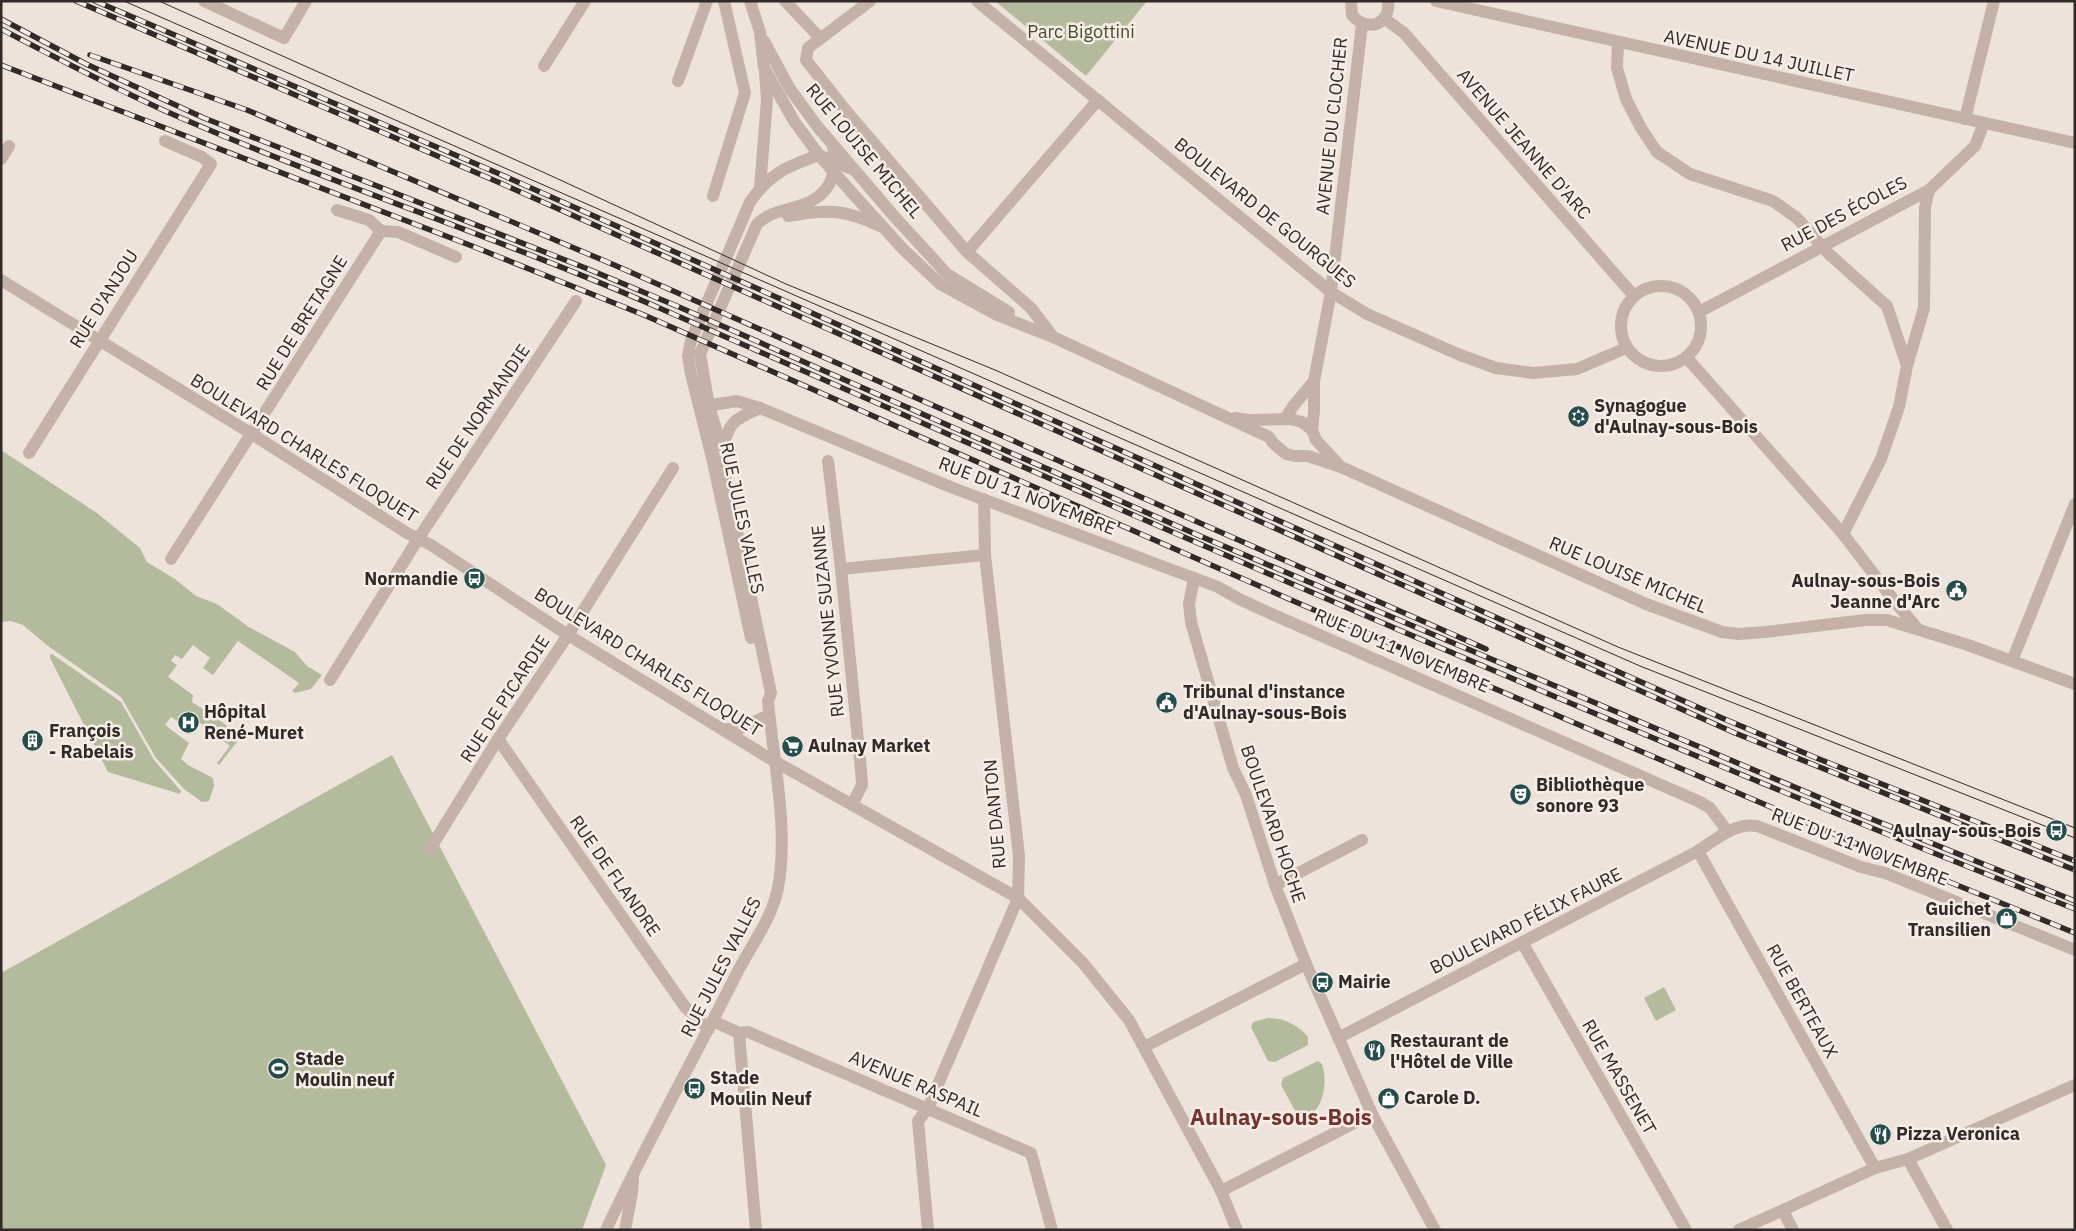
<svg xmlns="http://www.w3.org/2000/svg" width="2076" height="1231" font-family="'IBM Plex Sans',sans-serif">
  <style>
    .green { fill: #b4bb9d }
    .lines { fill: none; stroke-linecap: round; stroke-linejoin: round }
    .minor { stroke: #c4b2a9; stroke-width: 12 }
    .tertiary { stroke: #c4b2a9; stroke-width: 12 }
    .tram { stroke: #322a28; stroke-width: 1 }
    .rail-casing { stroke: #322a28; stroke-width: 5.5 }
    .rail { stroke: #f6ede7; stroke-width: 4; stroke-dasharray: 11; stroke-linecap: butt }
    .labels { text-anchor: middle; stroke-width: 5; stroke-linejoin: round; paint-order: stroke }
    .park-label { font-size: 18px; fill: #454d2f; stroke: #f6ede7 }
    .street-label { font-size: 18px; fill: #322a28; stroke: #f6ede7 }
    .poi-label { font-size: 18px; font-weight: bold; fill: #322a28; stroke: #f6ede7; text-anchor: start }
    .district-label { font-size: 22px; font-weight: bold; fill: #76352c; stroke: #f6ede7 }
  </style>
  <rect width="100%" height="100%" fill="#eee3db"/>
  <g class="green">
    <path d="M 995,1 L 1147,1 L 1086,76 Z"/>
    <path d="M 1,450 L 97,513 L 140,548 L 147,562 L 175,579 L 196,596 L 217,604 L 249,627 L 295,652 L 307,666 L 322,675 L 311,689 L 295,693 L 292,691 L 299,683 L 238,641 L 213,675 L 203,668 L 210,658 L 193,645 L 182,659 L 175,655 L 171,661 L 177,665 L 168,677 L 193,695 L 192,702 C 201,708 236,730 239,737 L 236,743 L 219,765 L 217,763 L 230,746 L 187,713 L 179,722 L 171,717 L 165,725 L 189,743 L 181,759 L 188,765 L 213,778 L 214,786 L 209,801 L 202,802 L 184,789 L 156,758 L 121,697 L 48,646 L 23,625 L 11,621 L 1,622 Z"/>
    <path d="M 52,654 L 121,702 L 154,760 L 181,791 L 180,794 L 108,772 L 50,658 L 50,655 Z"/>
    <path d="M 392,755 L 606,1165 L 582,1230 L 1,1230 L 1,973 Z"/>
    <path d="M 1664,987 L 1676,1010 L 1656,1021 L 1644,998 Z"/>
    <path d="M 1268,1018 C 1284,1018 1298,1025 1308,1037 L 1308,1045 L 1275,1062 L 1268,1061 L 1251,1027 L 1253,1022 Z"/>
    <path d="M 1318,1061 L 1322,1064 C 1328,1083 1324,1112 1302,1120 L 1299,1118 L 1281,1085 L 1283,1078 Z"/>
  </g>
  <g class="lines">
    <g class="minor">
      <path d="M 204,1 L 284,38 L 306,1"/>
      <path d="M 785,1 L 820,38"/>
      <path d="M 870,1 L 808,48 L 806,60 L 847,112 L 967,252 L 1031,308 L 1053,337"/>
      <path d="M 977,1 L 1331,292 L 1367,314 L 1460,355 L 1496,368 L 1533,373 L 1577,369 L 1626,348"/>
      <path d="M 1351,1 L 1352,15 C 1367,33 1391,25 1388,1"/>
      <path d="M 1436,1 L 2075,143"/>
      <path d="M 1384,18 L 1404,33 L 1634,296"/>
      <path d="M 1618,42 L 1617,68 L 1626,99 L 1641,128 L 1657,152 L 1690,174 L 1773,201 L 1797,218 L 1829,254 L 1887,306 L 1907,366"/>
      <path d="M 544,66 L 585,1"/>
      <path d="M 678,81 L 707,1"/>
      <path d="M 1965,119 L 1994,1"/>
      <path d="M 1,159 L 9,146"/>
      <path d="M 713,196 L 745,93 L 724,1"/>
      <path d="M 337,210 L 369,220 L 381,231 L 398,232 L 456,257"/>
      <path d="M 967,252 L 1098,100"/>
      <circle cx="1661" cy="326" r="40"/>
      <path d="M 1699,312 L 1929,190 L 1975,146 L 1984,123"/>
      <path d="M 1687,358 L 1843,534 L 1896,603 L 1917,628"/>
      <path d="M 700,407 L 737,401 L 760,408 L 953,488 L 1218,587 L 1239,599 L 1274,615 L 1700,802 L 1710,808 L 1728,832"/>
      <path d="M 1285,419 L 1294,405 L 1314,381"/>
      <path d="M 1312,430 L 1314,411 L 1314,381 L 1331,292 L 1362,24"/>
      <path d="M 29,453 L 211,164 L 202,157 L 165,141"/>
      <path d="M 828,461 L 841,569 L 861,770 L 862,785 L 852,805"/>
      <path d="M 1843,534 L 1881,459 L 1899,407 L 1907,366 L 1924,308 L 1925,207 L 1929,190"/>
      <path d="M 171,559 L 381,231"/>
      <path d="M 841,569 L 985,555"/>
      <path d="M 1194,578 L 1189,604 L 1191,622 L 1233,768 L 1246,795 L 1275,885 L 1306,964 L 1372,1114 L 1435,1230"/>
      <path d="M 2012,661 L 2075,504"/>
      <path d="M 330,680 L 418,539 L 576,301"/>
      <path d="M 498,739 L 685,1007 L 709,1029"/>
      <path d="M 774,761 L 1018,898 L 1083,963 L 1129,1020 L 1221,1191 L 1237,1230"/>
      <path d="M 430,849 L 498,739 L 568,635 L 673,468"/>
      <path d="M 1698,851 L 1875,1168"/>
      <path d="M 1275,885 L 1362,840"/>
      <path d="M 1522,942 L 1686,1230"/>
      <path d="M 713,1021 L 739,1033 L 748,1032 L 1031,1153 L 1052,1230"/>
      <path d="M 739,1033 L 756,1230"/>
      <path d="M 1338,1038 L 1698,851 C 1715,840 1735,822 1757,826 L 1861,867 L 1885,873 L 2075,950"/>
      <path d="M 1144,1047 L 1306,964"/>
      <path d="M 1908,1159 L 1947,1230"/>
      <path d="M 1221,1191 L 1372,1114"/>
      <path d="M 1783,1211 L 1793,1230"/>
      <path d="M 928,1230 L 918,1121 L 928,1108 L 1018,898 L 1019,856 L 985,555 L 984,499"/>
      <path d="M 1739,1230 L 1875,1168 L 1908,1159 L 2075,1085"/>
    </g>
    <g class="tertiary">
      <path d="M 750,1 L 760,32 L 764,68 L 794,121 L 819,155 L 854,195 L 903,249 L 940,284 L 997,315 L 1053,337 L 1269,437 L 1273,443 L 1286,454 L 1295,456 L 1308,456 L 1341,467 L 1646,604 L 1722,632 L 1738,634 L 1766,632 L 1865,620 L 1887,620 L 1968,645 L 2075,684"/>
      <path d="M 764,41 L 790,89 L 817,126 L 893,215 L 947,274 L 1009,312"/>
      <path d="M 760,188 L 767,100 L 765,73"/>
      <path d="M 788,216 C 825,209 845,209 880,226"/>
      <path d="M 1,280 L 252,434 L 407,533 L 431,545 L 568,635 L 774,761"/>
      <path d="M 1235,418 L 1248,420 L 1290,419 L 1302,422 L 1312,430 L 1316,440 L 1341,467"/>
      <path d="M 722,449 C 730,420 734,420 760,408"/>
      <path d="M 751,638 L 713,462 L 691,374 L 688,356 L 691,340 L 750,202 C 771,172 787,167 819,155 L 854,170"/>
      <path d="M 725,729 L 739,729 L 769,715"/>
      <path d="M 606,1230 C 646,1144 692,1062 735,977 C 750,946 774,918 779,882 C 788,825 773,759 768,701 L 771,693 L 722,460 L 722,449 L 709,406 L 700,354 L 757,224 C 771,211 782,212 799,206 C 830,196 838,176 833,146"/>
      <path d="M 625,1230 L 632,1193 L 633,1178"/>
    </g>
    <g class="tram">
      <path d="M 124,1 L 1640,666 L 2075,838"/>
      <path d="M 159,1 L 545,173 L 786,284 L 995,370 L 1618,647 L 2075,828"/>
    </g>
    <defs>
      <g id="rail">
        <path d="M 76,1 L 498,182 L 1735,733 L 2075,870"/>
        <path d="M 95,1 L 502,175 L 1722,718 L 1819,759 L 2075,861"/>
        <path d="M 1,19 L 86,64 L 204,118 L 588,269 L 679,307 L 1200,536 L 1837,805 L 2075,901"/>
        <path d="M 1,29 C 54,57 108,85 163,110 C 325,182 495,236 657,307 C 1128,512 1597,722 2075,909"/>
        <path d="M 90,55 L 247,110 L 612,264 L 1486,649"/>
        <path d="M 1,65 L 472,246 L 644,315 L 1218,568 L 1470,678 L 1878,853 L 2075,933"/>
      </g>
    </defs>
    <use href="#rail" class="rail-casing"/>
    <use href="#rail" class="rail"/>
  </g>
  <defs>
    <symbol id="synagogue-disc" viewBox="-11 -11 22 22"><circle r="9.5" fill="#234e4c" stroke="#f6ede7"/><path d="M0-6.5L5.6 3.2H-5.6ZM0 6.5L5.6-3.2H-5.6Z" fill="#fff"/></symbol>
    <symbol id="bus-disc" viewBox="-11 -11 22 22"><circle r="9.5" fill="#234e4c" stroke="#f6ede7"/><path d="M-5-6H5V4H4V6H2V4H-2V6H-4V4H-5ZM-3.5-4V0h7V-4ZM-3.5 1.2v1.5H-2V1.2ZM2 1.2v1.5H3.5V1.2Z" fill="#fff"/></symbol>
    <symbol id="civic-disc" viewBox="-11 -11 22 22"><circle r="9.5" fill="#234e4c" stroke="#f6ede7"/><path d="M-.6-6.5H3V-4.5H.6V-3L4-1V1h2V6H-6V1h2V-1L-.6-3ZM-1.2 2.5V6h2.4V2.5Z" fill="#fff"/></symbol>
    <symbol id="hospital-disc" viewBox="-11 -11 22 22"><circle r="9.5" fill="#234e4c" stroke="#f6ede7"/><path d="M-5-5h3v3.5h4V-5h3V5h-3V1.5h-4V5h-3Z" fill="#fff"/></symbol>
    <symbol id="building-disc" viewBox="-11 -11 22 22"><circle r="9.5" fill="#234e4c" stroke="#f6ede7"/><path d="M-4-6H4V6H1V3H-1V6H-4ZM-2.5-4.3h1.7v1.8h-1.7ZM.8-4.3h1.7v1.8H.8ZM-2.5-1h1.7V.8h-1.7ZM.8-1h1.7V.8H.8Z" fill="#fff"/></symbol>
    <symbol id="supermarket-disc" viewBox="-11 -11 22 22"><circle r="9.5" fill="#234e4c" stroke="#f6ede7"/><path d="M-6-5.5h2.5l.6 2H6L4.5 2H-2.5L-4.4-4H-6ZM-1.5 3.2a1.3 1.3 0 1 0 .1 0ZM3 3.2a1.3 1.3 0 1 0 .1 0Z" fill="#fff"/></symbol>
    <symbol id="theatre-disc" viewBox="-11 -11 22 22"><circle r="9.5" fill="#234e4c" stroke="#f6ede7"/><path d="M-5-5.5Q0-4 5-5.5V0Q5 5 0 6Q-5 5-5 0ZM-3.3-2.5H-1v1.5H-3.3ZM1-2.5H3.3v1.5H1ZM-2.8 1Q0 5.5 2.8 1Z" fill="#fff"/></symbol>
    <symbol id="shop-disc" viewBox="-11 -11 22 22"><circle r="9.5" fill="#234e4c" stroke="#f6ede7"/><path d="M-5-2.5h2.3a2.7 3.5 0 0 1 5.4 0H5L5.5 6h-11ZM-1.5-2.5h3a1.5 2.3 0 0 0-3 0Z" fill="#fff"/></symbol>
    <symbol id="restaurant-disc" viewBox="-11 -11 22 22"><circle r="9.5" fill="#234e4c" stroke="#f6ede7"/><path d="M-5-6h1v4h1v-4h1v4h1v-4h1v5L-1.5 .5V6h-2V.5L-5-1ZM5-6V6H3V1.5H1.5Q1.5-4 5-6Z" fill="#fff"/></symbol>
    <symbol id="stadium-disc" viewBox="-11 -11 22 22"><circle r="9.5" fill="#234e4c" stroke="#f6ede7"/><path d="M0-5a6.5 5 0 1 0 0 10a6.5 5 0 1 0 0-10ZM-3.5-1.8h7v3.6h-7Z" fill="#fff"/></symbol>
  </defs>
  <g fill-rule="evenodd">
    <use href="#synagogue-disc" x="1566" y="404" width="25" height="25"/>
    <use href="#bus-disc" x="462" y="566" width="25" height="25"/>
    <use href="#civic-disc" x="1944" y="578" width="25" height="25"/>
    <use href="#civic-disc" x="1154" y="690" width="25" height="25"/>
    <use href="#hospital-disc" x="176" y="710" width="25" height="25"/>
    <use href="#building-disc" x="20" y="728" width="25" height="25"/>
    <use href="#supermarket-disc" x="780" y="734" width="25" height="25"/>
    <use href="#theatre-disc" x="1508" y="782" width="25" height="25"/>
    <use href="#bus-disc" x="2044" y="818" width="25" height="25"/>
    <use href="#shop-disc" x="1994" y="906" width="25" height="25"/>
    <use href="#bus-disc" x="1310" y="970" width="25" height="25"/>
    <use href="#restaurant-disc" x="1362" y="1038" width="25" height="25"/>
    <use href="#stadium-disc" x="266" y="1056" width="25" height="25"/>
    <use href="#bus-disc" x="682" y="1076" width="25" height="25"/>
    <use href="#shop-disc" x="1376" y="1086" width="25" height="25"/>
    <use href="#restaurant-disc" x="1868" y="1122" width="25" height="25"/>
  </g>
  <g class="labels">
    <g class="park-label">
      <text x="1081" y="38">Parc Bigottini</text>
    </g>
    <g class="street-label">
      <text transform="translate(1759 56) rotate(12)" y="6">AVENUE DU 14 JUILLET</text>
      <text transform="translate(1332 126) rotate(-84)" y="6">AVENUE DU CLOCHER</text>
      <text transform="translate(1524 144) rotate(49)" y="6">AVENUE JEANNE D'ARC</text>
      <text transform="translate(864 151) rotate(50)" y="6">RUE LOUISE MICHEL</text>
      <text transform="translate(1265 213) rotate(39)" y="6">BOULEVARD DE GOURGUES</text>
      <text transform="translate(1844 214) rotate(-28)" y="6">RUE DES ÉCOLES</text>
      <text transform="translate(104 299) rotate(-58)" y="6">RUE D'ANJOU</text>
      <text transform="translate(302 323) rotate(-58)" y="6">RUE DE BRETAGNE</text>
      <text transform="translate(478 417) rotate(-56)" y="6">RUE DE NORMANDIE</text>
      <text transform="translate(304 448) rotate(32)" y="6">BOULEVARD CHARLES FLOQUET</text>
      <text transform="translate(1027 496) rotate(21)" y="6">RUE DU 11 NOVEMBRE</text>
      <text transform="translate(742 518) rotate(78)" y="6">RUE JULES VALLES</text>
      <text transform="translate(1628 575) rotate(23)" y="6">RUE LOUISE MICHEL</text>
      <text transform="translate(828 621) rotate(-96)" y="6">RUE YVONNE SUZANNE</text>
      <text transform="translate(1402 651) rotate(23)" y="6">RUE DU 11 NOVEMBRE</text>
      <text transform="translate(648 662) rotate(32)" y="6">BOULEVARD CHARLES FLOQUET</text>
      <text transform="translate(505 699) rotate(-57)" y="6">RUE DE PICARDIE</text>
      <text transform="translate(995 814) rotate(-95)" y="6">RUE DANTON</text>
      <text transform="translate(1273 824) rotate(71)" y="6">BOULEVARD HOCHE</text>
      <text transform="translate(1860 847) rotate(21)" y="6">RUE DU 11 NOVEMBRE</text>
      <text transform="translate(615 876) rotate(55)" y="6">RUE DE FLANDRE</text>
      <text transform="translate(1526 921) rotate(-27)" y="6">BOULEVARD FÉLIX FAURE</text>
      <text transform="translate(721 967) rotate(-63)" y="6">RUE JULES VALLES</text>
      <text transform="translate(1802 1001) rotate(61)" y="6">RUE BERTEAUX</text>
      <text transform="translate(1619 1077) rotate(60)" y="6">RUE MASSENET</text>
      <text transform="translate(916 1084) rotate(23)" y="6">AVENUE RASPAIL</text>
    </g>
    <g class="poi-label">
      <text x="1594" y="412">Synagogue<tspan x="1594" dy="21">d'Aulnay-sous-Bois</tspan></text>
      <text x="458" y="585" text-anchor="end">Normandie</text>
      <text x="1940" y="587" text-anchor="end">Aulnay-sous-Bois<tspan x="1940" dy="21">Jeanne d'Arc</tspan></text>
      <text x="1183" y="698">Tribunal d'instance<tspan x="1183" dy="21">d'Aulnay-sous-Bois</tspan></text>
      <text x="204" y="718">Hôpital<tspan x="204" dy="21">René-Muret</tspan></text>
      <text x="49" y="737">François<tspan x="49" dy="21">- Rabelais</tspan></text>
      <text x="808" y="752">Aulnay Market</text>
      <text x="1536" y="791">Bibliothèque<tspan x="1536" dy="21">sonore 93</tspan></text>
      <text x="2041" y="837" text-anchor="end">Aulnay-sous-Bois</text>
      <text x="1991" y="915" text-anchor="end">Guichet<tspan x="1991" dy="21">Transilien</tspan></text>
      <text x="1338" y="988">Mairie</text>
      <text x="1390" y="1047">Restaurant de<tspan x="1390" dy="21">l'Hôtel de Ville</tspan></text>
      <text x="295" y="1065">Stade<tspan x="295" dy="21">Moulin neuf</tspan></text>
      <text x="710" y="1084">Stade<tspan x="710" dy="21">Moulin Neuf</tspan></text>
      <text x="1404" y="1104">Carole D.</text>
      <text x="1896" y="1140">Pizza Veronica</text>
    </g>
    <g class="district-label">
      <text x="1281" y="1125">Aulnay-sous-Bois</text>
    </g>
  </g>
  <rect width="2076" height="1231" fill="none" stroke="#322a28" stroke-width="5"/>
</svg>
